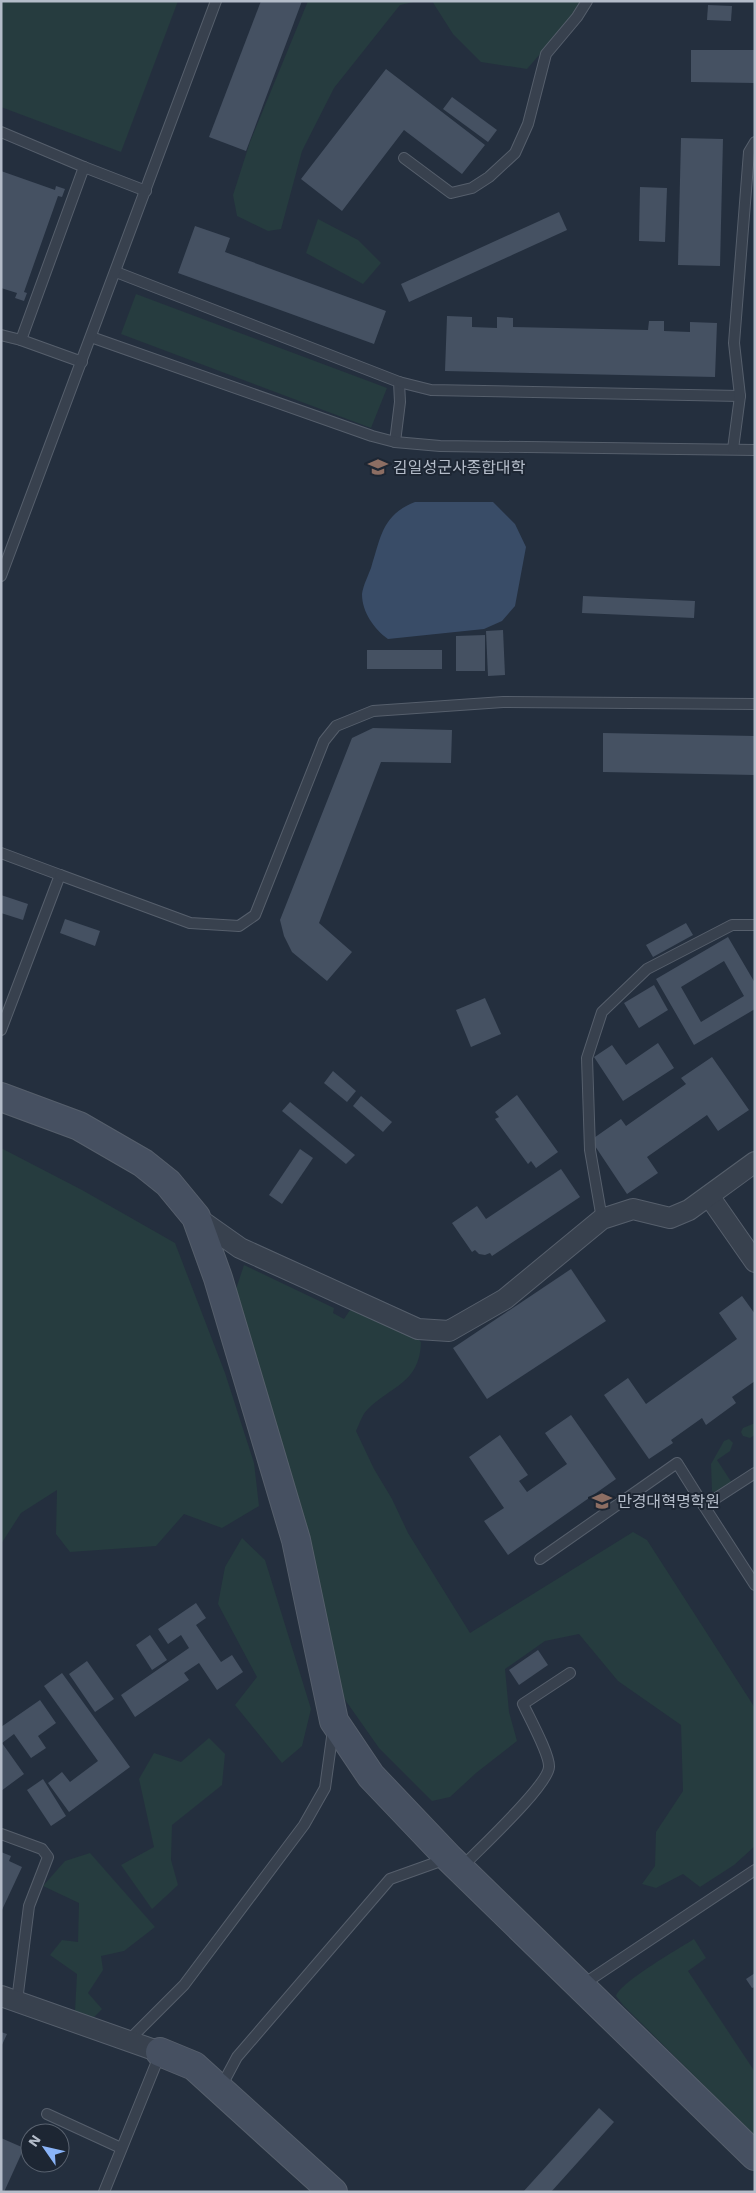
<svg xmlns="http://www.w3.org/2000/svg" width="756" height="2193" font-family="'Work Sans','Noto Sans KR',sans-serif">
  <style>
    .green { fill: #263c3f }
    .water { fill: #394c67 }
    .building { fill: #455162; fill-rule: evenodd }
    .lines { fill: none; stroke-linecap: round; stroke-linejoin: round }
    .lane-casing { stroke: #565f6c; stroke-width: 12 }
    .street-casing { stroke: #565f6c; stroke-width: 22 }
    .secondary-casing { stroke: #565f6c; stroke-width: 30 }
    .lane { stroke: #38414e; stroke-width: 10 }
    .street { stroke: #38414e; stroke-width: 20 }
    .secondary { stroke: #465061; stroke-width: 28 }
    .labels { text-anchor: middle; stroke-width: 4; stroke-linejoin: round; paint-order: stroke }
    .poi-label { font-size: 16px; fill: #b4bcc9; stroke: #1d2633; text-anchor: start }
  </style>
  <rect width="100%" height="100%" fill="#242f3e"/>
  <g class="green">
    <path d="M 1,1 L 178,1 L 121,152 L 1,107 Z"/>
    <path d="M 308,1 L 418,1 L 400,5 L 334,88 L 302,151 L 281,229 L 268,231 L 237,216 L 233,195 L 250,142 Z"/>
    <path d="M 432,1 L 586,1 L 527,69 L 481,62 L 453,34 Z"/>
    <path d="M 318,219 L 358,240 L 381,263 L 363,284 L 306,253 Z"/>
    <path d="M 136,294 L 387,388 L 371,428 L 121,334 Z"/>
    <path d="M 1,1148 L 82,1190 L 175,1243 L 225,1373 L 254,1463 L 259,1506 L 222,1528 L 184,1514 L 156,1546 L 70,1552 L 56,1534 L 57,1490 L 21,1513 L 1,1544 Z"/>
    <path d="M 244,1265 L 334,1308 L 333,1313 L 344,1319 L 350,1310 L 408,1329 L 421,1342 C 420,1384 390,1386 367,1410 C 362,1415 359,1425 356,1431 L 374,1469 L 392,1499 L 408,1533 L 470,1633 L 633,1532 L 647,1540 L 755,1708 L 755,1846 L 734,1865 L 700,1887 L 683,1874 L 656,1888 L 642,1884 L 655,1866 L 656,1832 L 683,1791 L 681,1725 L 618,1681 L 579,1634 L 545,1641 L 505,1669 L 509,1712 L 517,1741 L 476,1773 L 450,1797 L 432,1801 L 379,1748 L 341,1694 L 269,1428 L 236,1289 Z"/>
    <path d="M 755,1423 L 755,1435 L 750,1438 L 743,1436 L 741,1432 L 743,1428 Z"/>
    <path d="M 729,1439 L 733,1443 L 730,1451 L 717,1460 L 732,1483 L 715,1493 L 712,1491 L 711,1464 L 724,1441 Z"/>
    <path d="M 242,1538 L 265,1560 L 311,1709 L 302,1746 L 282,1763 L 235,1705 L 257,1677 L 218,1604 L 225,1567 Z"/>
    <path d="M 209,1738 L 225,1754 L 222,1785 L 172,1825 L 171,1860 L 178,1885 L 152,1909 L 121,1865 L 154,1847 L 139,1779 L 154,1753 L 181,1762 Z"/>
    <path d="M 90,1853 L 155,1927 L 124,1951 L 101,1956 L 103,1970 L 88,1993 L 102,2009 L 91,2020 L 75,2011 L 77,1974 L 50,1955 L 62,1940 L 78,1942 L 79,1903 L 43,1886 L 65,1861 Z"/>
    <path d="M 694,1939 L 706,1958 L 688,1971 L 755,2072 L 755,2136 L 623,2005 L 616,1996 C 621,1982 678,1949 694,1939 Z"/>
  </g>
  <path class="water" d="M 415,502 L 493,502 L 515,524 L 526,547 L 515,606 L 502,621 L 484,629 L 388,639 C 374,629 362,612 362,594 C 363,586 368,576 371,568 C 381,537 382,515 415,502 Z"/>
  <g class="building">
    <path d="M 261,1 L 302,1 L 246,151 L 209,137 Z"/>
    <path d="M 708,5 L 732,6 L 731,21 L 707,20 Z"/>
    <path d="M 691,50 L 755,50 L 755,83 L 691,82 Z"/>
    <path d="M 386,69 L 485,145 L 462,174 L 404,130 L 342,211 L 301,179 Z"/>
    <path d="M 452,97 L 497,130 L 488,142 L 443,109 Z"/>
    <path d="M 681,138 L 723,139 L 720,266 L 678,265 Z"/>
    <path d="M 1,171 L 55,190 L 56,186 L 65,189 L 62,197 L 58,196 L 24,292 L 27,293 L 24,301 L 15,298 L 17,293 L 1,288 Z"/>
    <path d="M 640,187 L 667,188 L 665,242 L 639,241 Z"/>
    <path d="M 559,212 L 567,230 L 409,302 L 401,284 Z"/>
    <path d="M 195,226 L 230,238 L 225,252 L 386,311 L 374,344 L 178,273 Z"/>
    <path d="M 447,316 L 472,317 L 472,327 L 497,328 L 497,317 L 513,318 L 513,327 L 648,330 L 649,321 L 664,321 L 664,331 L 690,332 L 690,322 L 717,323 L 715,377 L 445,371 Z"/>
    <path d="M 583,596 L 695,601 L 694,618 L 582,613 Z"/>
    <path d="M 503,630 L 505,675 L 488,676 L 486,631 Z"/>
    <path d="M 485,635 L 485,671 L 456,671 L 456,636 Z"/>
    <rect x="367" y="650" width="75" height="19"/>
    <path d="M 373,728 L 452,730 L 451,763 L 381,762 L 319,923 L 352,952 L 327,981 L 292,952 L 284,936 L 280,920 L 352,738 Z"/>
    <path d="M 603,733 L 755,736 L 755,775 L 603,772 Z"/>
    <path d="M 1,895 L 28,904 L 23,920 L 1,913 Z"/>
    <path d="M 65,919 L 100,931 L 95,946 L 60,933 Z"/>
    <path d="M 686,923 L 693,935 L 653,957 L 646,945 Z"/>
    <path d="M 728,937 L 755,983 L 755,1009 L 694,1045 L 656,979 ZM 724,961 L 744,996 L 701,1022 L 681,987 Z"/>
    <path d="M 654,985 L 668,1010 L 639,1028 L 624,1003 Z"/>
    <path d="M 485,998 L 501,1034 L 471,1047 L 456,1010 Z"/>
    <path d="M 658,1043 L 674,1068 L 623,1101 L 594,1057 L 612,1045 L 626,1065 Z"/>
    <path d="M 712,1057 L 749,1110 L 718,1131 L 707,1115 L 647,1157 L 658,1173 L 627,1194 L 591,1140 L 621,1119 L 626,1126 L 686,1084 L 681,1078 Z"/>
    <path d="M 333,1071 L 356,1091 L 347,1102 L 324,1083 Z"/>
    <path d="M 517,1095 L 558,1152 L 536,1168 L 531,1161 L 528,1164 L 495,1119 L 499,1117 L 495,1112 Z"/>
    <path d="M 361,1096 L 392,1122 L 383,1132 L 353,1106 Z"/>
    <path d="M 290,1102 L 355,1155 L 346,1164 L 282,1111 Z"/>
    <path d="M 300,1149 L 313,1158 L 282,1204 L 269,1195 Z"/>
    <path d="M 561,1169 L 580,1197 L 492,1256 L 490,1253 L 485,1255 L 479,1254 L 475,1250 L 472,1252 L 452,1223 L 477,1206 L 486,1219 Z"/>
    <path d="M 571,1269 L 606,1321 L 487,1399 L 453,1348 Z"/>
    <path d="M 742,1296 L 755,1314 L 755,1381 L 732,1397 L 736,1403 L 706,1425 L 702,1418 L 671,1440 L 673,1443 L 649,1459 L 604,1395 L 628,1378 L 646,1404 L 737,1339 L 719,1313 Z"/>
    <path d="M 571,1415 L 616,1479 L 508,1555 L 484,1521 L 504,1508 L 469,1457 L 500,1435 L 528,1475 L 519,1481 L 527,1492 L 567,1464 L 545,1433 Z"/>
    <path d="M 196,1603 L 206,1618 L 196,1625 L 221,1662 L 232,1655 L 243,1672 L 217,1690 L 199,1663 L 184,1673 L 189,1680 L 135,1717 L 121,1695 L 189,1648 L 181,1635 L 168,1644 L 158,1629 Z"/>
    <path d="M 150,1635 L 167,1660 L 152,1670 L 136,1645 Z"/>
    <path d="M 538,1650 L 548,1665 L 519,1685 L 509,1670 Z"/>
    <path d="M 87,1661 L 114,1699 L 95,1712 L 69,1674 Z"/>
    <path d="M 62,1673 L 130,1767 L 69,1812 L 48,1783 L 62,1772 L 70,1782 L 98,1761 L 44,1686 Z"/>
    <path d="M 40,1700 L 56,1723 L 38,1736 L 46,1748 L 31,1758 L 14,1734 L 2,1743 L 24,1774 L 1,1791 L 1,1727 Z"/>
    <path d="M 43,1779 L 66,1816 L 51,1826 L 27,1790 Z"/>
    <path d="M 1,1852 L 11,1856 L 9,1861 L 22,1867 L 1,1912 Z"/>
    <path d="M 755,1973 L 755,1987 L 752,1988 L 746,1979 Z"/>
    <path d="M 1,2032 L 7,2034 L 1,2047 Z"/>
    <path d="M 599,2108 L 614,2122 L 551,2192 L 523,2192 Z"/>
    <path d="M 1,2138 L 24,2148 L 4,2192 L 1,2192 Z"/>
  </g>
  <g class="lines">
    <defs>
      <g id="lane">
        <path d="M 1,132 L 84,167 L 146,191"/>
        <path d="M 404,158 L 451,193 L 472,188 L 489,177 L 515,153 L 528,124 L 546,54 L 577,17 L 587,1"/>
        <path d="M 116,272 L 399,382 L 400,402 L 395,442"/>
        <path d="M 1,335 L 21,340"/>
        <path d="M 91,337 L 372,436 L 395,442 L 440,446 L 755,450"/>
        <path d="M 82,362 L 21,340 L 84,167"/>
        <path d="M 399,382 L 431,390 L 740,396"/>
        <path d="M 733,449 L 740,396 L 734,343 L 749,152 L 755,142"/>
        <path d="M 1,576 L 216,1"/>
        <path d="M 1,853 L 60,875 L 1,1030"/>
        <path d="M 60,875 L 190,923 L 239,926 L 255,915 L 324,741 L 336,726 L 373,711 L 503,702 L 755,704"/>
        <path d="M 602,1219 L 590,1150 L 587,1058 L 602,1012 L 647,969 L 732,925 L 755,925"/>
        <path d="M 704,1506 L 755,1585"/>
        <path d="M 540,1559 L 677,1463 L 704,1506 L 755,1473"/>
        <path d="M 1,1834 L 42,1849 L 48,1857 L 29,1906 L 17,2001"/>
        <path d="M 461,1868 C 477,1851 548,1786 549,1767 C 550,1755 529,1717 523,1704 L 570,1673"/>
        <path d="M 582,1985 L 755,1870"/>
        <path d="M 129,2040 L 184,1985 L 304,1825 L 325,1788 L 333,1730"/>
        <path d="M 221,2087 L 237,2057 L 390,1879 L 446,1859"/>
        <path d="M 47,2114 L 121,2148"/>
        <path d="M 104,2192 L 160,2054"/>
      </g>
      <g id="street">
        <path d="M 709,1196 L 755,1262"/>
        <path d="M 196,1217 L 240,1248 L 418,1329 L 449,1331 L 505,1299 L 602,1219 L 633,1209 L 670,1218 L 689,1210 L 755,1162"/>
        <path d="M 1,1996 L 160,2052"/>
      </g>
      <g id="secondary">
        <path d="M 1,1097 L 79,1126 L 143,1163 L 168,1183 L 196,1217 L 218,1278 L 296,1540 L 334,1721 L 371,1776 L 449,1858 L 755,2156"/>
        <path d="M 160,2052 L 194,2066 L 333,2192"/>
      </g>
    </defs>
    <use href="#lane" class="lane-casing"/>
    <use href="#street" class="street-casing"/>
    <use href="#secondary" class="secondary-casing"/>
    <use href="#lane" class="lane"/>
    <use href="#street" class="street"/>
    <use href="#secondary" class="secondary"/>
  </g>
  <defs>
    <symbol id="university-bare" viewBox="-9 -9 18 18"><path d="M0-5L7-2L0 1L-7-2ZM-4 1L0 2.5L4 1V4Q0 6-4 4Z" fill="#8d6e63" stroke="#1d2633" stroke-width="2.5" paint-order="stroke"/></symbol>
  </defs>
  <g fill-rule="evenodd">
    <use href="#university-bare" x="364" y="453" width="28" height="28"/>
    <use href="#university-bare" x="588" y="1487" width="28" height="28"/>
  </g>
  <g class="labels">
    <g class="poi-label">
      <text x="393" y="473">김일성군사종합대학</text>
      <text x="617" y="1507">만경대혁명학원</text>
    </g>
  </g>
  <rect width="756" height="2193" fill="none" stroke="#b4bcc9" stroke-width="5"/>
  <g transform="translate(45 2148) rotate(304)"><circle r="24" fill="#1d2633" stroke="#59626f"/>
  <path d="M0-4L9 19L0 12L-9 19Z" fill="#8ab4f8"/>
  <text y="-8" font-size="14" font-weight="bold" text-anchor="middle" fill="#b4bcc9">N</text>
  </g>
</svg>
